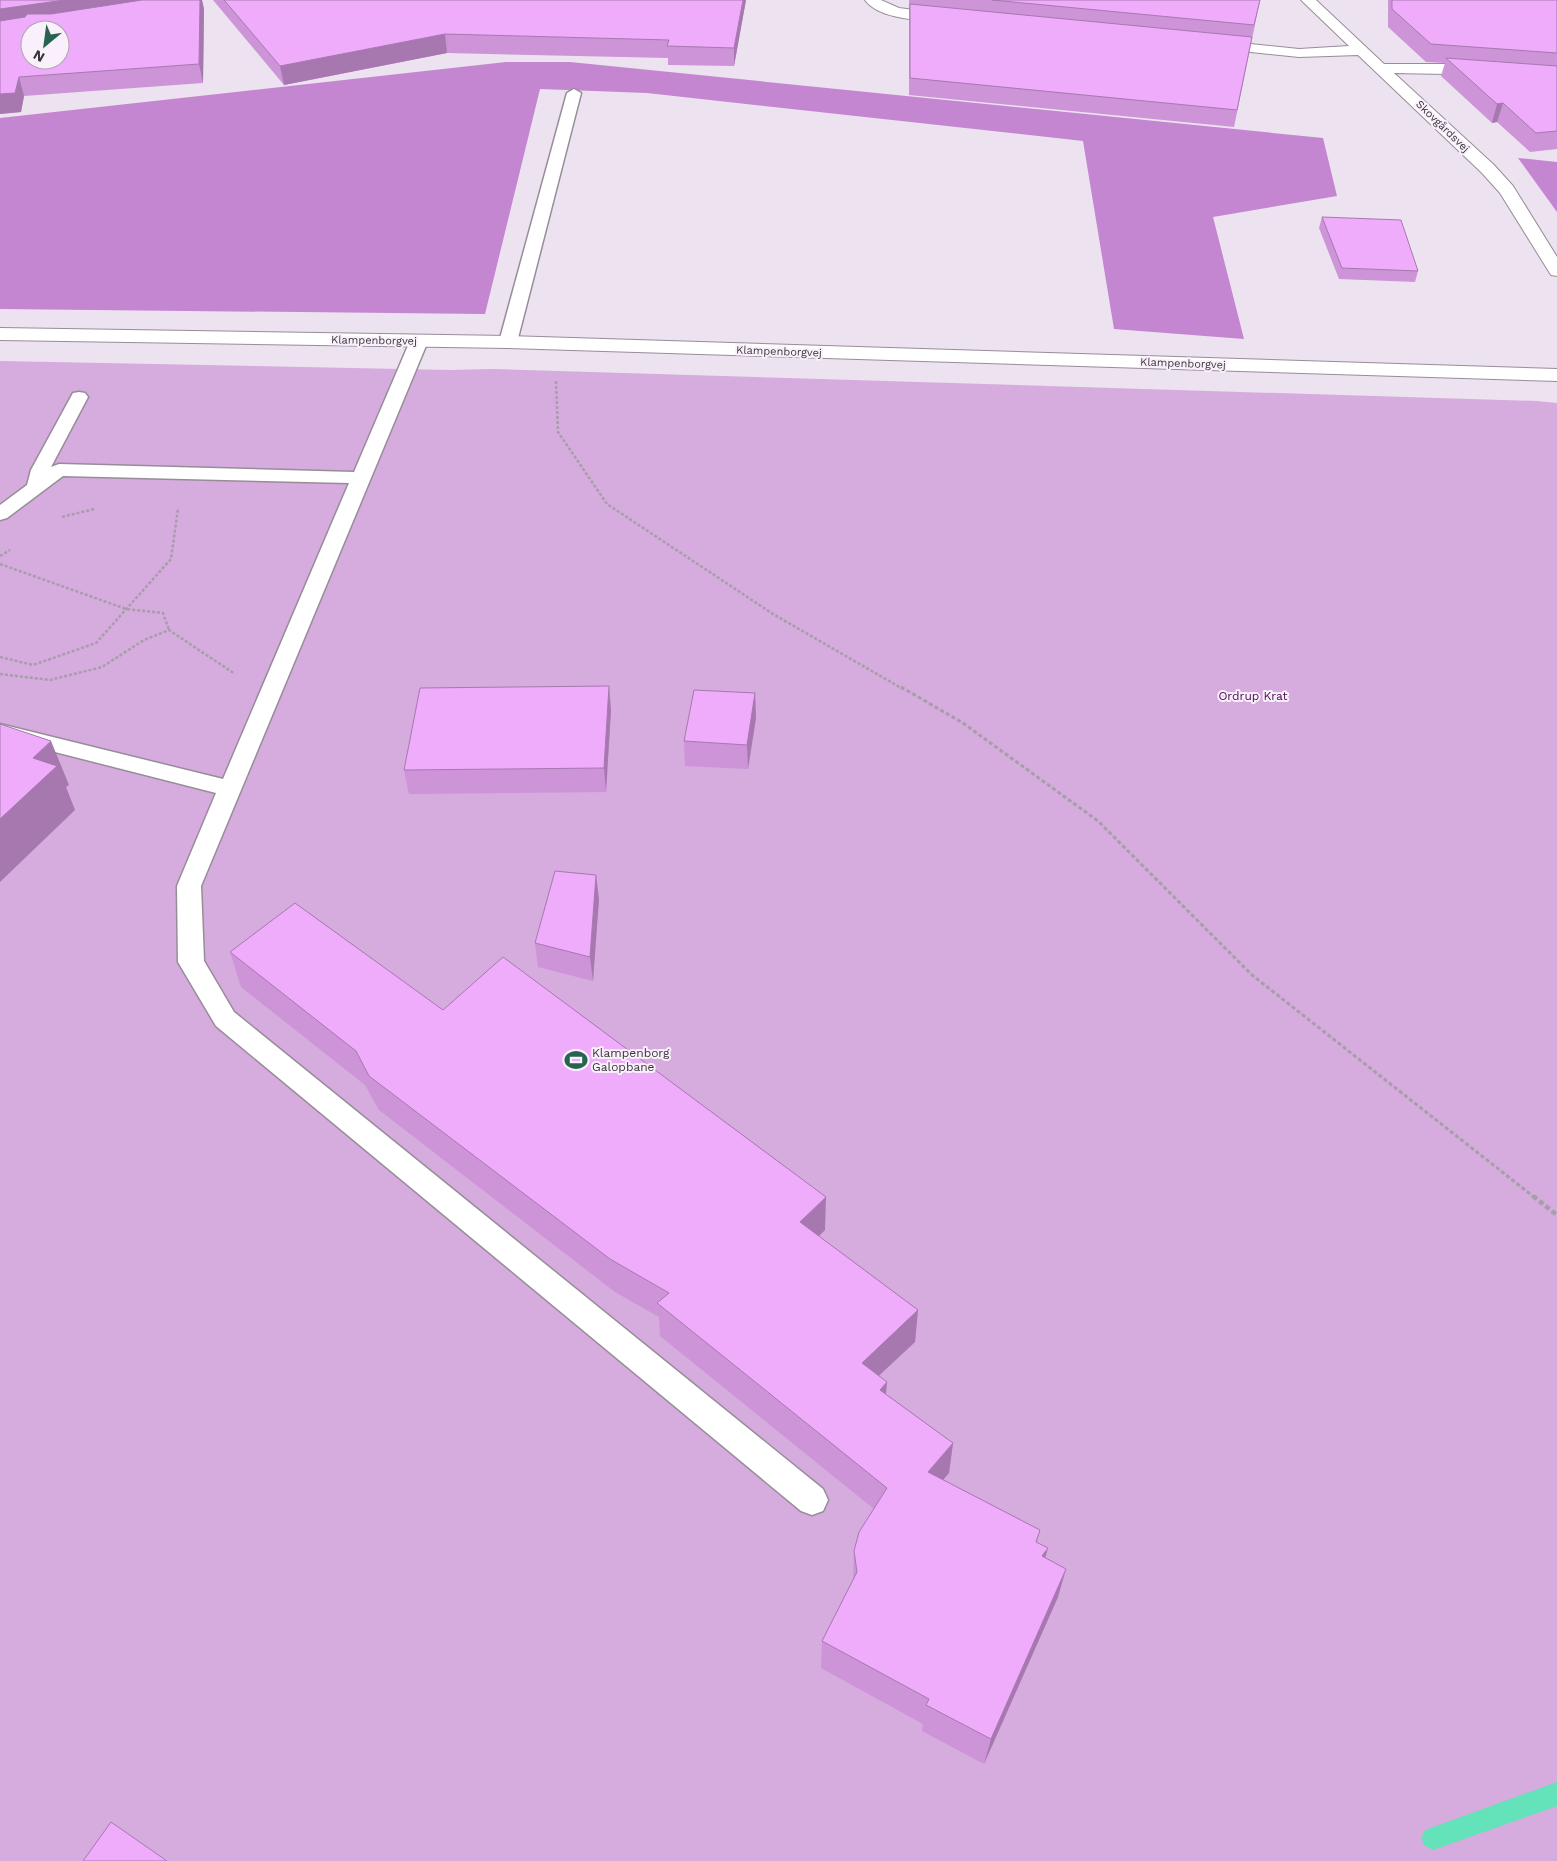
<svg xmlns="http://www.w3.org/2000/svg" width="1557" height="1861" font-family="'Work Sans',sans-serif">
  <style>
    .green { fill: #d6abde }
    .forest { fill: #c485d1 }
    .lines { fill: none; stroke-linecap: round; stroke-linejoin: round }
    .stream { fill: #64e2b9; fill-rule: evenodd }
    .service-casing { stroke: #978d99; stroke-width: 3 }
    .minor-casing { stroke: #978d99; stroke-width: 2 }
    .tertiary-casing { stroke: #978d99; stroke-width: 2 }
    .path-far2 { stroke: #a69ea8; stroke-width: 2.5; stroke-dasharray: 3 2; stroke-linecap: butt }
    .path-far1 { stroke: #a69ea8; stroke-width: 3; stroke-dasharray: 4 2.5; stroke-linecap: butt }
    .path { stroke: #a69ea8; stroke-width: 4.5; stroke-dasharray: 5 3; stroke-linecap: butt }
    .service { fill: #fff; fill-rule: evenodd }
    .minor { fill: #fff; fill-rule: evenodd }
    .tertiary { fill: #fff; fill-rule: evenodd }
    .wall { fill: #cd94d8 }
    .shaded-wall { fill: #a778b0 }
    .building { fill: #eeacfb; stroke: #a778b0; fill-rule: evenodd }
    .labels { text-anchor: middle; stroke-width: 4; stroke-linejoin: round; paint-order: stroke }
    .far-street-label { font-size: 11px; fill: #39353a; stroke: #faf0fc }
    .park-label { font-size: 12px; fill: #470a51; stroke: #faf0fc }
    .poi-label { font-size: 12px; fill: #39353a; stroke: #faf0fc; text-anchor: start }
  </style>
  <rect width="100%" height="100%" fill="#ede2ef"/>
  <path class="green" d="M 0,361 L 450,370 L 491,369 L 1537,401 L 1557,403 L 1557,1861 L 0,1861 Z"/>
  <g class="forest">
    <path d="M 506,62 L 570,62 L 1323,138 L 1337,196 L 1213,217 L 1244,339 L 1114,329 L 1083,141 L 647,93 L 540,89 L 485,314 L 0,309 L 0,118 Z"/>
    <path d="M 1518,158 L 1557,162 L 1557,212 Z"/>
  </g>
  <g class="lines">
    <path class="stream" d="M 1557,1782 L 1557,1806 L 1433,1850 L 1425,1846 L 1421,1838 L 1425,1830 Z"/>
    <defs>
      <g id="service">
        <path d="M 574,89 L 581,93 L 517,342 L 514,346 L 508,347 L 502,346 L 499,342 L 567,93 Z"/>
        <path d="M 419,336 L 425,337 L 428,341 L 201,886 L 204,961 L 234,1012 L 823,1489 L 828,1500 L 823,1511 L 812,1515 L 801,1511 L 216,1026 L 178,962 L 177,886 L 216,793 L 0,738 L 0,724 L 223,779 L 349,483 L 63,476 L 7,518 L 0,520 L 0,505 L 27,485 L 31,470 L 73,393 L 79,392 L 85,393 L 88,397 L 51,467 L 59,464 L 354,472 L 410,341 L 413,337 Z"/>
      </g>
      <g id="minor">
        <path d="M 865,0 L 881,0 L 899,8 L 945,14 L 950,15 L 952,18 L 950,21 L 945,22 C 922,20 879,20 865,0 Z"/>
        <path d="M 1301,0 L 1316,0 L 1384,64 L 1446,64 L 1557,73 L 1557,83 L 1446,74 L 1394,73 L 1494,165 L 1513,186 L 1557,257 L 1557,276 L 1551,275 L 1500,193 L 1482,173 L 1358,55 L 1299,57 L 1212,48 L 1207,47 L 1205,44 L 1207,41 L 1212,40 L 1299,49 L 1349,46 Z"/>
      </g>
      <path id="tertiary" d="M 0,328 L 508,336 L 1557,369 L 1557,381 L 508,348 L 0,340 Z"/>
    </defs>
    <use href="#service" class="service-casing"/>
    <use href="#minor" class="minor-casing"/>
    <use href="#tertiary" class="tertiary-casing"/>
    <g class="path-far2">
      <path d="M 556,381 L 558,432 L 607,504 L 773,614 L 903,689"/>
      <path d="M 62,517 L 94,509"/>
      <path d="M 0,556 L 10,550"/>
      <path d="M 0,564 L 126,609 L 163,613 L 169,630"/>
      <path d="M 0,657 L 33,665 L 96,643 L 171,559 L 178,509"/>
      <path d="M 0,674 L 50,680 L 102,667 L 144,640 L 169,630 L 235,674"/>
    </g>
    <path class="path-far1" d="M 901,687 L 963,723 L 1098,821 L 1252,975 L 1534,1197"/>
    <path class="path" d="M 1533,1196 L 1557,1215"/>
    <use href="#service" class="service"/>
    <use href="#minor" class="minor"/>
    <use href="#tertiary" class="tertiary"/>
  </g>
  <g class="wall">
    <path d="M 0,0 L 202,0 L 204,9 L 203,83 L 24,96 L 21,112 L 0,114 Z"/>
    <path d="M 213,0 L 746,0 L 734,66 L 668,65 L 668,58 L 447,53 L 284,85 Z"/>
    <path d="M 909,0 L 1260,0 L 1234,127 L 909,95 Z"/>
    <path d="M 1388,0 L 1557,0 L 1557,149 L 1530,152 L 1497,122 L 1492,123 L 1441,76 L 1445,63 L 1426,62 L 1388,27 Z"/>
    <path d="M 1322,217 L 1418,271 L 1415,282 L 1339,279 L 1319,228 Z"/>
    <path d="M 755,693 L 756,718 L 748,769 L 685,766 L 684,741 Z"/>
    <path d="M 611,710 L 606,792 L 409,794 L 404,770 Z"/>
    <path d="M 599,899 L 593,981 L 538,967 L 535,943 Z"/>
    <path d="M 230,952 L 443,1010 L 825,1230 L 819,1236 L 918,1310 L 915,1342 L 879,1376 L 887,1382 L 886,1394 L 953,1443 L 949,1473 L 943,1480 L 1040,1530 L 1037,1542 L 1045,1557 L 1058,1597 L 984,1764 L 922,1731 L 923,1724 L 821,1668 L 822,1641 L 853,1582 L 854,1551 L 874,1509 L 660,1336 L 659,1317 L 615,1292 L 379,1110 L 365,1085 L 241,987 Z"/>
  </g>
  <g class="shaded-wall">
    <path d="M 65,0 L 192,0 L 0,29 L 0,9 Z"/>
    <path d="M 200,0 L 202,0 L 204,9 L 203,83 L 199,64 Z"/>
    <path d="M 743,0 L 746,0 L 734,66 L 734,48 Z"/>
    <path d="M 445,34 L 447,53 L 284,85 L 280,66 Z"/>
    <path d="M 19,77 L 24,96 L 21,112 L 0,114 L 0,94 Z"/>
    <path d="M 1503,103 L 1497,122 L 1492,123 L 1497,104 Z"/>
    <path d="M 609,686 L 611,710 L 606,792 L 604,768 Z"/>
    <path d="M 755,693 L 756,718 L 748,769 L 747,745 Z"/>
    <path d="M 51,741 L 69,785 L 66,787 L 75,810 L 0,882 L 0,819 L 33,758 Z"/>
    <path d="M 596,875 L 599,899 L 593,981 L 590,957 Z"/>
    <path d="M 826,1197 L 825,1230 L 800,1255 L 800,1222 Z"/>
    <path d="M 918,1310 L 915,1342 L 859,1394 L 862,1363 Z"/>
    <path d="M 887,1382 L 884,1413 L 880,1390 Z"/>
    <path d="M 953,1443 L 949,1473 L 924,1502 L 928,1472 Z"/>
    <path d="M 1048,1548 L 1040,1576 L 1042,1556 Z"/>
    <path d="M 1066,1569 L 1058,1597 L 984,1764 L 991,1739 Z"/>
  </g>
  <g class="building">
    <path d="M 0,0 L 65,0 L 0,9 Z"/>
    <path d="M 142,0 L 200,0 L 199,64 L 19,77 L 15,93 L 0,94 L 0,21 L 25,17 L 27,14 L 51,14 ZM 30,30 L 60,30 L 60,60 L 30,60 Z"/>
    <path d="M 224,0 L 743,0 L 734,48 L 667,46 L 669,40 L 445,34 L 280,66 Z"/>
    <path d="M 992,0 L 1260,0 L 1254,25 Z"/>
    <path d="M 1392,0 L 1557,0 L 1557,53 L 1431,44 L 1392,9 Z"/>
    <path d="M 910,4 L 1252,37 L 1237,110 L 910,78 Z"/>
    <path d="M 1446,58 L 1557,66 L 1557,131 L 1536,133 L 1503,103 L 1497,104 Z"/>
    <path d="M 1322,217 L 1401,220 L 1418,271 L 1342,268 Z"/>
    <path d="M 609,686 L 604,768 L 404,770 L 420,688 Z"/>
    <path d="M 694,690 L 755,693 L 747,745 L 684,741 Z"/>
    <path d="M 0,724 L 51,741 L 33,758 L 57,766 L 0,819 Z"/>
    <path d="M 555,871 L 596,875 L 590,957 L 535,943 Z"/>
    <path d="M 295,903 L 443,1010 L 503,957 L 826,1197 L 800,1222 L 918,1310 L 862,1363 L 887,1382 L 880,1390 L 953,1443 L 928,1472 L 1040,1530 L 1036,1542 L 1048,1548 L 1042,1556 L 1066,1569 L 991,1739 L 926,1705 L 929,1699 L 822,1641 L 857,1572 L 854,1551 L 859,1532 L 887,1488 L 657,1303 L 669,1293 L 610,1259 L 369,1076 L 356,1051 L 230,952 Z"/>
    <path d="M 111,1822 L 167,1861 L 83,1861 Z"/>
  </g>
  <defs>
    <symbol id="stadium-bare" viewBox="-9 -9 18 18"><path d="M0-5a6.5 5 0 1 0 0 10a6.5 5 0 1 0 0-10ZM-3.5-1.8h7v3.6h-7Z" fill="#266450" stroke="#faf0fc" stroke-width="2.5" paint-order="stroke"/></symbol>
  </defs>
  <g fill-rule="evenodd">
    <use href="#stadium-bare" x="560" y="1044" width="32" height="32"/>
  </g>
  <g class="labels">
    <g class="far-street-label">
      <text transform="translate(1443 126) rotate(44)" y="4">Skovgårdsvej</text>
      <text transform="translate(374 340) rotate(1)" y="4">Klampenborgvej</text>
      <text transform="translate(779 351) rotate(2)" y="4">Klampenborgvej</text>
      <text transform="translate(1183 363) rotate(2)" y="4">Klampenborgvej</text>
    </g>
    <g class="park-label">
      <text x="1253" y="700">Ordrup Krat</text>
    </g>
    <g class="poi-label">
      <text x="592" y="1057">Klampenborg<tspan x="592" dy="14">Galopbane</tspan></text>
    </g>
  </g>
  <g transform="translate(45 45) rotate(209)"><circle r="24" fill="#faf0fc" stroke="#ada5ae"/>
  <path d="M0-4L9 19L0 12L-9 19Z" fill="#266450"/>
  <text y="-8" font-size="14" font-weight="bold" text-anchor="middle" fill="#39353a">N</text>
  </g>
</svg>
